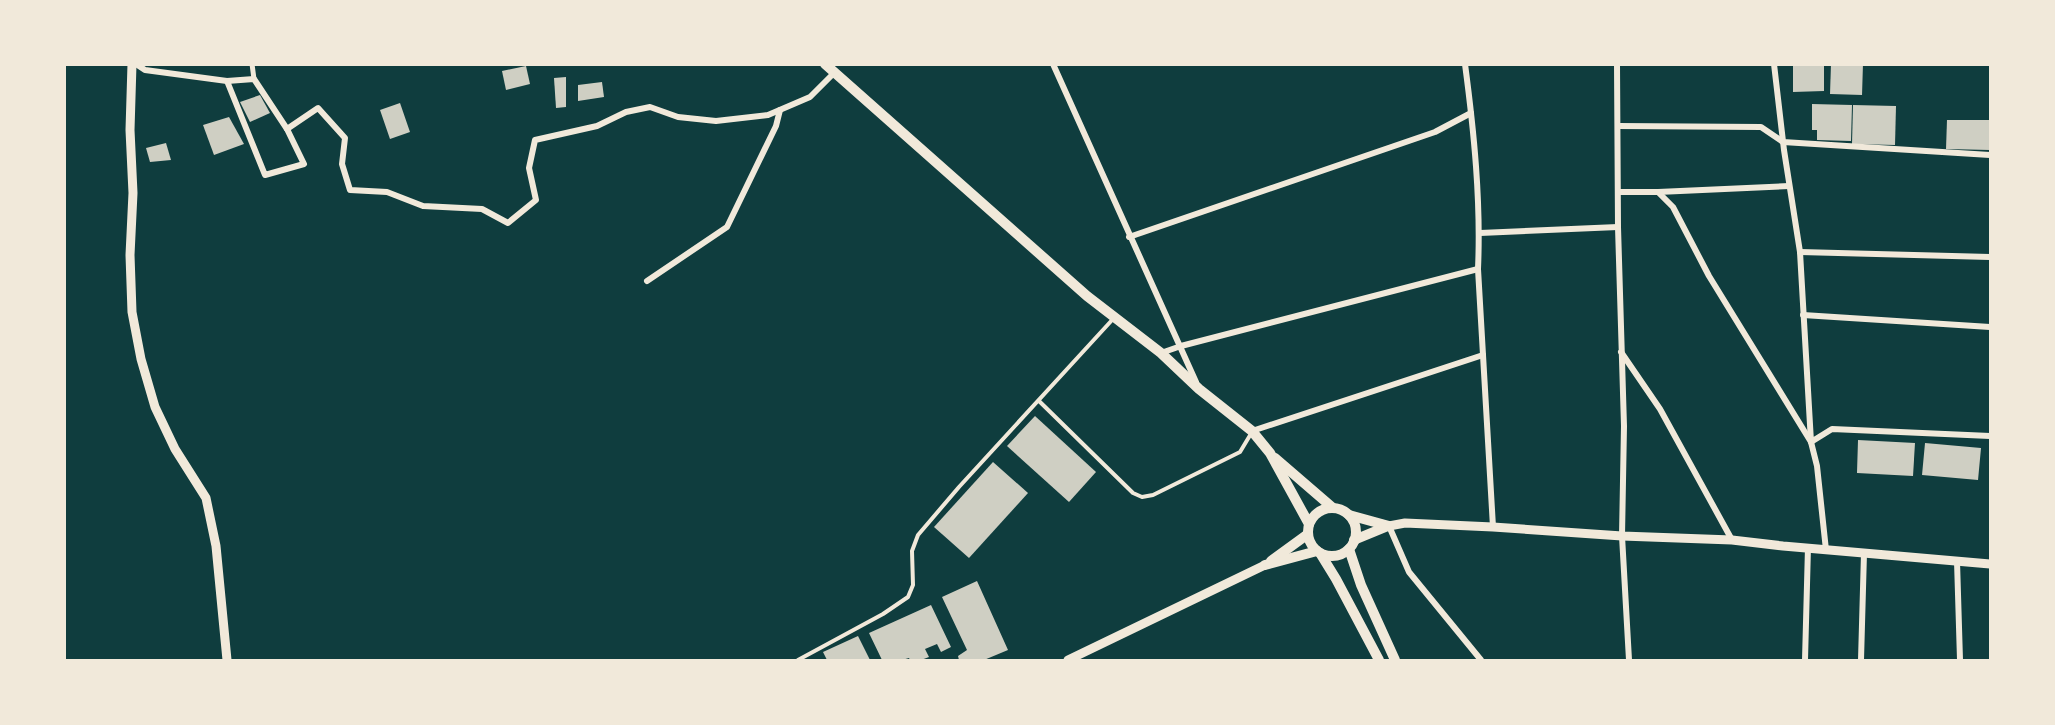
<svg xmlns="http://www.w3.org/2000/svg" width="2055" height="725" font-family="Signika,sans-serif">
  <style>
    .building { fill: #cfcfc3 }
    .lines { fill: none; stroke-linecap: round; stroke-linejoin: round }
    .service { stroke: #f1e9da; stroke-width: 4 }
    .pedestrian { stroke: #f1e9da; stroke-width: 5 }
    .minor { stroke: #f1e9da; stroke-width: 6 }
    .tertiary { stroke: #f1e9da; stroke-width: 9 }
    .secondary { stroke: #f1e9da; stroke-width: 10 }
  </style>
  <rect width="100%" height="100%" fill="#0f3d3e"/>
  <g class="building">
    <path d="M 1793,64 L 1824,64 L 1824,91 L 1793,92 Z"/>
    <path d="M 1831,64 L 1863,64 L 1862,95 L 1830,94 Z"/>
    <path d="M 526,66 L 530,84 L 506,90 L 502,71 Z"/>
    <path d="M 566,77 L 566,107 L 556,108 L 554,78 Z"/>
    <path d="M 602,82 L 604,97 L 578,101 L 578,85 Z"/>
    <path d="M 260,95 L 270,113 L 250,122 L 240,102 Z"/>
    <path d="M 400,103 L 410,132 L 390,139 L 380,110 Z"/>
    <path d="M 1812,104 L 1852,105 L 1851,141 L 1817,140 L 1817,130 L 1812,130 Z"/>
    <path d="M 1853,105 L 1896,106 L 1895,145 L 1852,144 Z"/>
    <path d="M 229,117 L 244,144 L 214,155 L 203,125 Z"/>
    <path d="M 1947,120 L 1990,120 L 1990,150 L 1946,149 Z"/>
    <path d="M 166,143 L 171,160 L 150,162 L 146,148 Z"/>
    <path d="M 1035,416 L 1096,472 L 1069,502 L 1007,446 Z"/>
    <path d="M 1858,440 L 1915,443 L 1913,476 L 1857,473 Z"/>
    <path d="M 1925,443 L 1981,448 L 1978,480 L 1922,475 Z"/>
    <path d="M 993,462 L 1028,493 L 969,558 L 934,527 Z"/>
    <path d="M 977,581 L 1008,650 L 984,660 L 959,660 L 958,656 L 967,650 L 942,597 Z"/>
    <path d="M 931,605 L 951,647 L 941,652 L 937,644 L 925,649 L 929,657 L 921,660 L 910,660 L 909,658 L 902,660 L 882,660 L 869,633 Z"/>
    <path d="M 858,636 L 870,660 L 827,660 L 823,652 Z"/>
  </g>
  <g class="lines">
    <g class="service">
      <path d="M 1039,401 L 1133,493 L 1142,497 L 1153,495 L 1240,452 L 1252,432"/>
      <path d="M 798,660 L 883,614 L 908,597 L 913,585 L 912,551 L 918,535 L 959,487 L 1113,319"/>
    </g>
    <path class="pedestrian" d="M 252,64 L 254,79"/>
    <g class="minor">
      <path d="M 136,64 L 145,70 L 227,81"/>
      <path d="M 1053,64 L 1196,382"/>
      <path d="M 1465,64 C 1474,132 1481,201 1478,269 L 1493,527"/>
      <path d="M 1617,64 L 1618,227 L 1624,426 L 1622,536 L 1629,660"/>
      <path d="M 1774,64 L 1784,150 L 1800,252 L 1811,442 L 1832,429 L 1990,436"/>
      <path d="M 254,79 L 287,129 L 304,164 L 265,175 L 227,81 Z"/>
      <path d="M 1618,126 L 1761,127 L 1783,142 L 1990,155"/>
      <path d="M 287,129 L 318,108 L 345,138 L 342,164 L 350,190 L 387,192 L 423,206 L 482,209 L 508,223 L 536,200 L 529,168 L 535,140 L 597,126 L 626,112 L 650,107 L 678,117 L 716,121 L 768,115 L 810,97 L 834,73"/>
      <path d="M 1619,192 L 1658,192 L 1673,207 L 1709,276 L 1811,442 L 1817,466 L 1826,550"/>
      <path d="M 1658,192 L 1789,186"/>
      <path d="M 1480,233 L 1618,227"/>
      <path d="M 1129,237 L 1435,132 L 1471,113"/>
      <path d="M 1800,252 L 1990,257"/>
      <path d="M 647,281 L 727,227 L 776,126 L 780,110"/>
      <path d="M 1803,315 L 1990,327"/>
      <path d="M 1621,352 L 1660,409 L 1732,540"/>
      <path d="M 1161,353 L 1181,346 L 1478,269"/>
      <path d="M 1252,431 L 1483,355"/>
      <path d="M 1389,526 L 1409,572 L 1481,660"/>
      <path d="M 1957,561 L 1960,660"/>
      <path d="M 1805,660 L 1808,547"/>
      <path d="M 1861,660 L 1864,553"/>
    </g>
    <g class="tertiary">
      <path d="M 132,64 L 130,130 L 133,193 L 130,255 L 132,312 L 141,359 L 155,407 L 175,449 L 206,498 L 216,546 L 227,660"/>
      <path d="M 1389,526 L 1405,523 L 1493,527 L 1622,536 L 1732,540 L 1783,546 L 1990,564"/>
      <path d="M 1068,660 L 1265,565"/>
    </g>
    <g class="secondary">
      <path d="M 825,64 L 1087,296 L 1161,353 L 1199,389 L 1252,431 L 1270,453 L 1309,524"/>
      <path d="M 1275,458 L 1333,508"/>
      <circle cx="1332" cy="532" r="24"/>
      <path d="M 1349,515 L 1389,526"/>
      <path d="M 1354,540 L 1388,526"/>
      <path d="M 1349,549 L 1361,585 L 1395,660"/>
      <path d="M 1320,553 L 1336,579 L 1379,660"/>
      <path d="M 1271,561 L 1308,534"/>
      <path d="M 1265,565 L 1317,551"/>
    </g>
  </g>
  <rect width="2055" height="725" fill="none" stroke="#f1e9da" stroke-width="132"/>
</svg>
